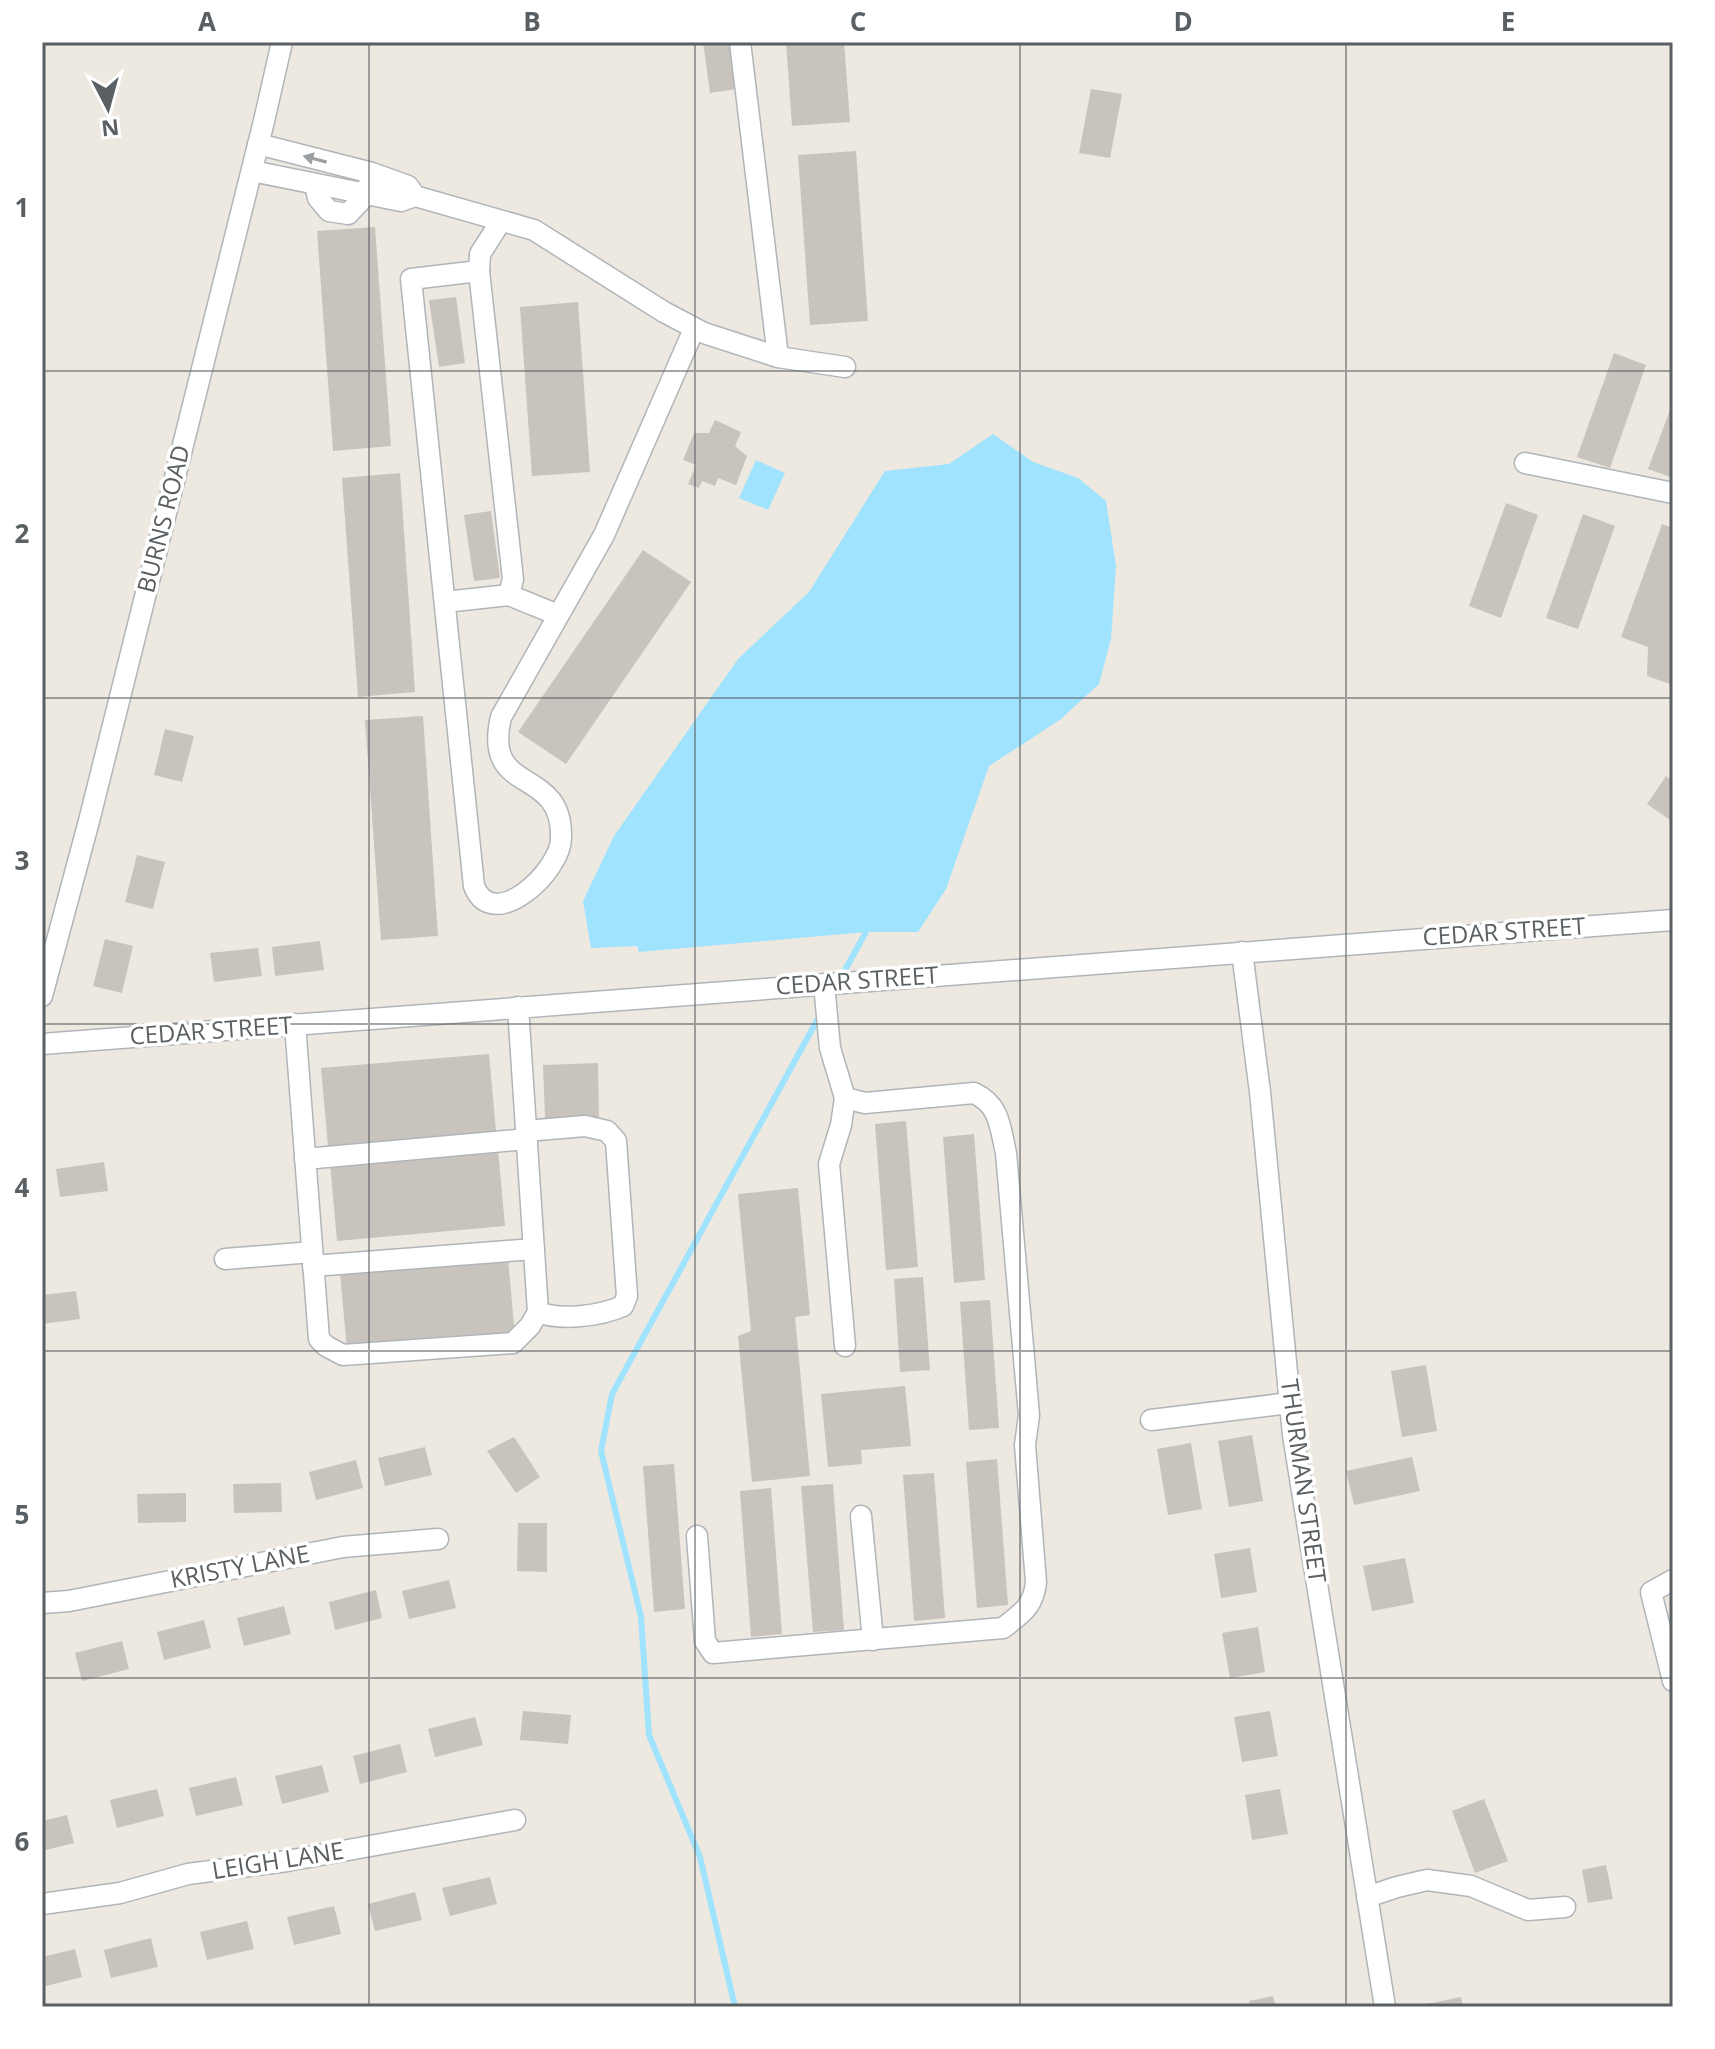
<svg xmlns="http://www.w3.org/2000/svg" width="1715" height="2049" font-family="'Open Sans',sans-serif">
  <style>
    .water { fill: #9fe3ff }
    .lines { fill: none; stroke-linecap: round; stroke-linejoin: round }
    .stream { stroke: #9fe3ff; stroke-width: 6 }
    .building { fill: #c8c3bd }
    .minor-casing { stroke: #b1b5b9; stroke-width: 23 }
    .minor { stroke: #fff; stroke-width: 20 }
    .oneway { fill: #9b9fa1 }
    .grid { fill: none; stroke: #595f62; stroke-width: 2; stroke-opacity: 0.55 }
    .labels { text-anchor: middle; stroke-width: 7; stroke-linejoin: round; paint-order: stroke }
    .street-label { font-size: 24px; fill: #595f62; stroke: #fff }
    .neatline { fill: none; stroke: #595f62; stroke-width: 3 }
    .grid-label { font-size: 26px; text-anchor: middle; font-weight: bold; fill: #595f62 }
  </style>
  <rect width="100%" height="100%" fill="#ede8e0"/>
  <g class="water">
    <path d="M 993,434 L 1033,462 L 1078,478 L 1106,501 L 1116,566 L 1111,639 L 1099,684 L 1061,719 L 989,766 L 946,889 L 918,932 L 866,932 L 639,952 L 637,946 L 591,948 L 583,901 L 614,836 L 738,659 L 809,592 L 885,471 L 949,464 Z"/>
    <path d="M 756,460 L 785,473 L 768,510 L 739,498 Z"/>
  </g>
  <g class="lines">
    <g class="stream">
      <path d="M 841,977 L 866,932"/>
      <path d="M 735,2007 L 700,1857 L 649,1735 L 641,1617 L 601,1451 L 612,1394 L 820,1015"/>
    </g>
  </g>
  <g class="building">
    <path d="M 703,42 L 730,42 L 736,89 L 710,93 Z"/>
    <path d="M 786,42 L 844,42 L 850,122 L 792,126 Z"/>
    <path d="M 1091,89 L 1122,94 L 1110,158 L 1079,153 Z"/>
    <path d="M 856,151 L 868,321 L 810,325 L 798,155 Z"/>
    <path d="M 375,227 L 391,446 L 333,451 L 317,231 Z"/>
    <path d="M 456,297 L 465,363 L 439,367 L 429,300 Z"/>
    <path d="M 578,302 L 590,472 L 532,476 L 520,307 Z"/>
    <path d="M 1614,353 L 1646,365 L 1610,468 L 1577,457 Z"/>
    <path d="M 1673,402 L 1673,478 L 1648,469 Z"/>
    <path d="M 715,420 L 741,432 L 735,446 L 747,456 L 736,485 L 718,478 L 715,486 L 702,481 L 699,488 L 688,484 L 696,465 L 683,460 L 694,433 L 709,433 Z"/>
    <path d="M 400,473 L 415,692 L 358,697 L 342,478 Z"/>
    <path d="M 1506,503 L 1538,515 L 1501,618 L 1469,606 Z"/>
    <path d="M 491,511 L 500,578 L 474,581 L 464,515 Z"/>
    <path d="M 1583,514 L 1615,526 L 1578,629 L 1546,618 Z"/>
    <path d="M 1662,524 L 1673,528 L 1673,685 L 1647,676 L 1648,647 L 1621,637 Z"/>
    <path d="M 643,550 L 691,582 L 566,764 L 518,732 Z"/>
    <path d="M 423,716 L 438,936 L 381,940 L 365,720 Z"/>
    <path d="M 165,729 L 194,736 L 182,782 L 154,775 Z"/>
    <path d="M 1666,776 L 1673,781 L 1673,822 L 1647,804 Z"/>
    <path d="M 137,855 L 165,862 L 153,909 L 125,902 Z"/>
    <path d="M 105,939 L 133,946 L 122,993 L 93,986 Z"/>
    <path d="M 320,941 L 324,970 L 275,976 L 272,947 Z"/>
    <path d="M 258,948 L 262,976 L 214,982 L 210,953 Z"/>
    <path d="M 489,1054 L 496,1131 L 328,1146 L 321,1068 Z"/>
    <path d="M 598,1063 L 599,1117 L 545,1118 L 543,1065 Z"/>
    <path d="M 906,1121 L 918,1267 L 886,1270 L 875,1124 Z"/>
    <path d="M 974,1134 L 985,1280 L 954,1283 L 943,1137 Z"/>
    <path d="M 498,1149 L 505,1226 L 337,1241 L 330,1163 Z"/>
    <path d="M 104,1162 L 108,1191 L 60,1197 L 56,1169 Z"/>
    <path d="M 798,1188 L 810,1315 L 795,1317 L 810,1476 L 752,1482 L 738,1336 L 751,1331 L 738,1194 Z"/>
    <path d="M 508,1258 L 515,1336 L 347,1350 L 340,1273 Z"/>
    <path d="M 923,1277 L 930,1370 L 900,1372 L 894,1279 Z"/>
    <path d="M 76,1291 L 80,1319 L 42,1324 L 42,1295 Z"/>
    <path d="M 990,1300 L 999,1428 L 969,1430 L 960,1302 Z"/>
    <path d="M 1426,1365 L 1437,1431 L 1402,1437 L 1391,1371 Z"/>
    <path d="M 905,1386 L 911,1446 L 861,1450 L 862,1464 L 828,1467 L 821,1394 Z"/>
    <path d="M 1252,1435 L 1263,1501 L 1229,1507 L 1218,1441 Z"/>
    <path d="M 514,1437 L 540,1477 L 516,1493 L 487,1451 Z"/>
    <path d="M 1191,1443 L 1202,1509 L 1168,1515 L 1157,1449 Z"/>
    <path d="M 425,1447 L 432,1475 L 385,1486 L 378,1458 Z"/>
    <path d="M 1412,1457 L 1420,1491 L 1354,1505 L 1346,1471 Z"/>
    <path d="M 997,1459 L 1008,1605 L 977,1608 L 966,1462 Z"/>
    <path d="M 356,1460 L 363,1488 L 316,1500 L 309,1472 Z"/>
    <path d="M 674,1464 L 685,1609 L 654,1612 L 643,1466 Z"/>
    <path d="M 934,1473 L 945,1618 L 914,1621 L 903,1475 Z"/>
    <path d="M 281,1483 L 282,1512 L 234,1513 L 233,1484 Z"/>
    <path d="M 833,1484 L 844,1630 L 813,1632 L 801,1486 Z"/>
    <path d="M 771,1488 L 782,1634 L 751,1637 L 740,1491 Z"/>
    <path d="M 186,1493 L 186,1522 L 138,1523 L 137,1494 Z"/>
    <path d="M 518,1523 L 547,1523 L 547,1572 L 517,1571 Z"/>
    <path d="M 1250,1548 L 1257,1592 L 1221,1598 L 1214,1554 Z"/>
    <path d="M 1405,1558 L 1414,1603 L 1372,1611 L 1363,1566 Z"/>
    <path d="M 449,1580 L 456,1608 L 409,1619 L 402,1591 Z"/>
    <path d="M 376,1590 L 382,1618 L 335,1630 L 329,1602 Z"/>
    <path d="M 284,1606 L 291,1634 L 244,1646 L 237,1618 Z"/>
    <path d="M 204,1620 L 211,1648 L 164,1660 L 157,1632 Z"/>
    <path d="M 1258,1627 L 1265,1672 L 1230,1678 L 1222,1633 Z"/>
    <path d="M 122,1641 L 129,1669 L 82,1681 L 75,1653 Z"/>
    <path d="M 523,1711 L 571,1715 L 568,1744 L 520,1740 Z"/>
    <path d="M 1270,1711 L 1278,1756 L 1242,1762 L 1234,1717 Z"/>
    <path d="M 475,1717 L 483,1745 L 435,1757 L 428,1729 Z"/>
    <path d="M 400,1744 L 407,1772 L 360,1784 L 353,1756 Z"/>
    <path d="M 322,1765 L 329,1792 L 282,1804 L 275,1776 Z"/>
    <path d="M 236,1777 L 243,1805 L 196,1816 L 189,1788 Z"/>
    <path d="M 157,1789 L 164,1816 L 117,1828 L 110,1800 Z"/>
    <path d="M 1280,1789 L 1288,1834 L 1252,1840 L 1245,1795 Z"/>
    <path d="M 1484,1799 L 1508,1861 L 1475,1873 L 1452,1811 Z"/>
    <path d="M 67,1815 L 74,1843 L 42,1851 L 42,1821 Z"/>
    <path d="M 1606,1865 L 1613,1899 L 1588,1903 L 1582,1870 Z"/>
    <path d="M 490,1877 L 497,1904 L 450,1916 L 442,1888 Z"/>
    <path d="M 415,1892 L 422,1920 L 375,1931 L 368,1904 Z"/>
    <path d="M 334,1906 L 341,1934 L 294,1945 L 287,1917 Z"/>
    <path d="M 247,1921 L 254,1949 L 207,1960 L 200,1932 Z"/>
    <path d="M 151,1938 L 158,1967 L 111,1978 L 104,1950 Z"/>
    <path d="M 75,1949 L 82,1977 L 42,1987 L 42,1957 Z"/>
    <path d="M 1273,1996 L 1276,2007 L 1250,2007 L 1249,2001 Z"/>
    <path d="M 1461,1997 L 1463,2007 L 1428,2007 L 1427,2004 Z"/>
  </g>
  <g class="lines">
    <defs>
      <g id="minor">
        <path d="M 740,42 L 778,357"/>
        <path d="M 252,171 L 401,201 L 415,196 L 408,186 L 372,173 L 258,144"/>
        <path d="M 315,185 L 318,198 L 329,211 L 348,214 L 366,195 L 369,184"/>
        <path d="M 415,196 L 534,230 L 664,312 L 704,333 L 778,357 L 845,367"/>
        <path d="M 501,221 L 480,254 L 479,271 L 411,279 L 474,886 C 493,935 561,871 561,838 C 563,764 482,798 501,717 L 604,535 L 694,329"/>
        <path d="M 479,271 L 513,579 L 509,595"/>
        <path d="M 1525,463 L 1673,493"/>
        <path d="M 445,602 L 509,595 L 558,615"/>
        <path d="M 1242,952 L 1260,1092 L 1293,1435 L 1385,2007"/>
        <path d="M 42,996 L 89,821 L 264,121 L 282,42"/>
        <path d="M 295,1024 L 319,1339 L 326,1346 L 343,1355 L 513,1343 L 530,1326 L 538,1312 L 518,1007"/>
        <path d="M 42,1044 L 1673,920"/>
        <path d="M 845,1098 L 841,1125 L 829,1164 L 845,1346"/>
        <path d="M 526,1131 L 585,1126 L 607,1131 L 616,1141 L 627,1296 L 623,1306 C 600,1316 561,1321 538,1312"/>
        <path d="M 305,1159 L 527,1139"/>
        <path d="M 225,1259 L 312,1252"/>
        <path d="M 313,1266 L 534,1249"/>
        <path d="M 1151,1420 L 1290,1403"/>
        <path d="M 861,1516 L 873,1640"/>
        <path d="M 697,1536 L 705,1641 L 713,1653 L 1003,1628 C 1021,1614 1034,1606 1036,1582 L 1025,1445 L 1029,1415 L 1006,1153 C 1000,1127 1000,1105 974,1093 L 865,1103 L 845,1098 L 830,1048 L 824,984"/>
        <path d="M 1673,1580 L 1651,1592 L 1673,1681"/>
        <path d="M 42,1603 L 69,1601 L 343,1547 L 438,1539"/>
        <path d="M 1367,1897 L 1397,1887 L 1427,1880 L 1471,1886 L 1528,1910 L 1565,1907"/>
        <path d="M 42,1904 L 120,1893 L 188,1874 L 287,1861 L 515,1820"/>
      </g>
    </defs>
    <use href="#minor" class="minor-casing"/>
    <use href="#minor" class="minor"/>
  </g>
  <defs><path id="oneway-solid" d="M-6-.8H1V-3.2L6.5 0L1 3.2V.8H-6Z" transform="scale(2)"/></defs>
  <use class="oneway" href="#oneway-solid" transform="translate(315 159) rotate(-165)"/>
  <path class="grid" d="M 369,42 L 369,2007M 695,42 L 695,2007M 1020,42 L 1020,2007M 1346,42 L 1346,2007M 42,371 L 1673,371M 42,698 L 1673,698M 42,1024 L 1673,1024M 42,1351 L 1673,1351M 42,1678 L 1673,1678"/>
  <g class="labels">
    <g class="street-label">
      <text transform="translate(164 519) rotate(-76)" y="8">BURNS ROAD</text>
      <text transform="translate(1504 932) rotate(-4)" y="8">CEDAR STREET</text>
      <text transform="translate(857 981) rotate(-4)" y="8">CEDAR STREET</text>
      <text transform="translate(211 1031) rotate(-4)" y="8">CEDAR STREET</text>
      <text transform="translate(1303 1481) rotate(82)" y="8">THURMAN STREET</text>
      <text transform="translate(240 1567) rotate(-11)" y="8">KRISTY LANE</text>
      <text transform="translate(278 1861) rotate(-9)" y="8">LEIGH LANE</text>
    </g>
  </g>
  <rect width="1715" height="2049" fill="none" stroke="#ffffff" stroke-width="88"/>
  <g transform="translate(108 108) rotate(174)" stroke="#ffffff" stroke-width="6" paint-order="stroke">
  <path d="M0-6L14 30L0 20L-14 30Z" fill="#595f62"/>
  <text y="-12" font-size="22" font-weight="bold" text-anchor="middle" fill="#595f62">N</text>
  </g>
  <rect x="44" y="44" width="1627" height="1961" class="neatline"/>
  <g class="grid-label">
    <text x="207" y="31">A</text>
    <text x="532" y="31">B</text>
    <text x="858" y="31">C</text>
    <text x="1183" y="31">D</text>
    <text x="1508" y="31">E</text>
    <text x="22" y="217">1</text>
    <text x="22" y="543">2</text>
    <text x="22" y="870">3</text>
    <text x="22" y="1197">4</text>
    <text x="22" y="1524">5</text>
    <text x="22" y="1851">6</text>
  </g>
</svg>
